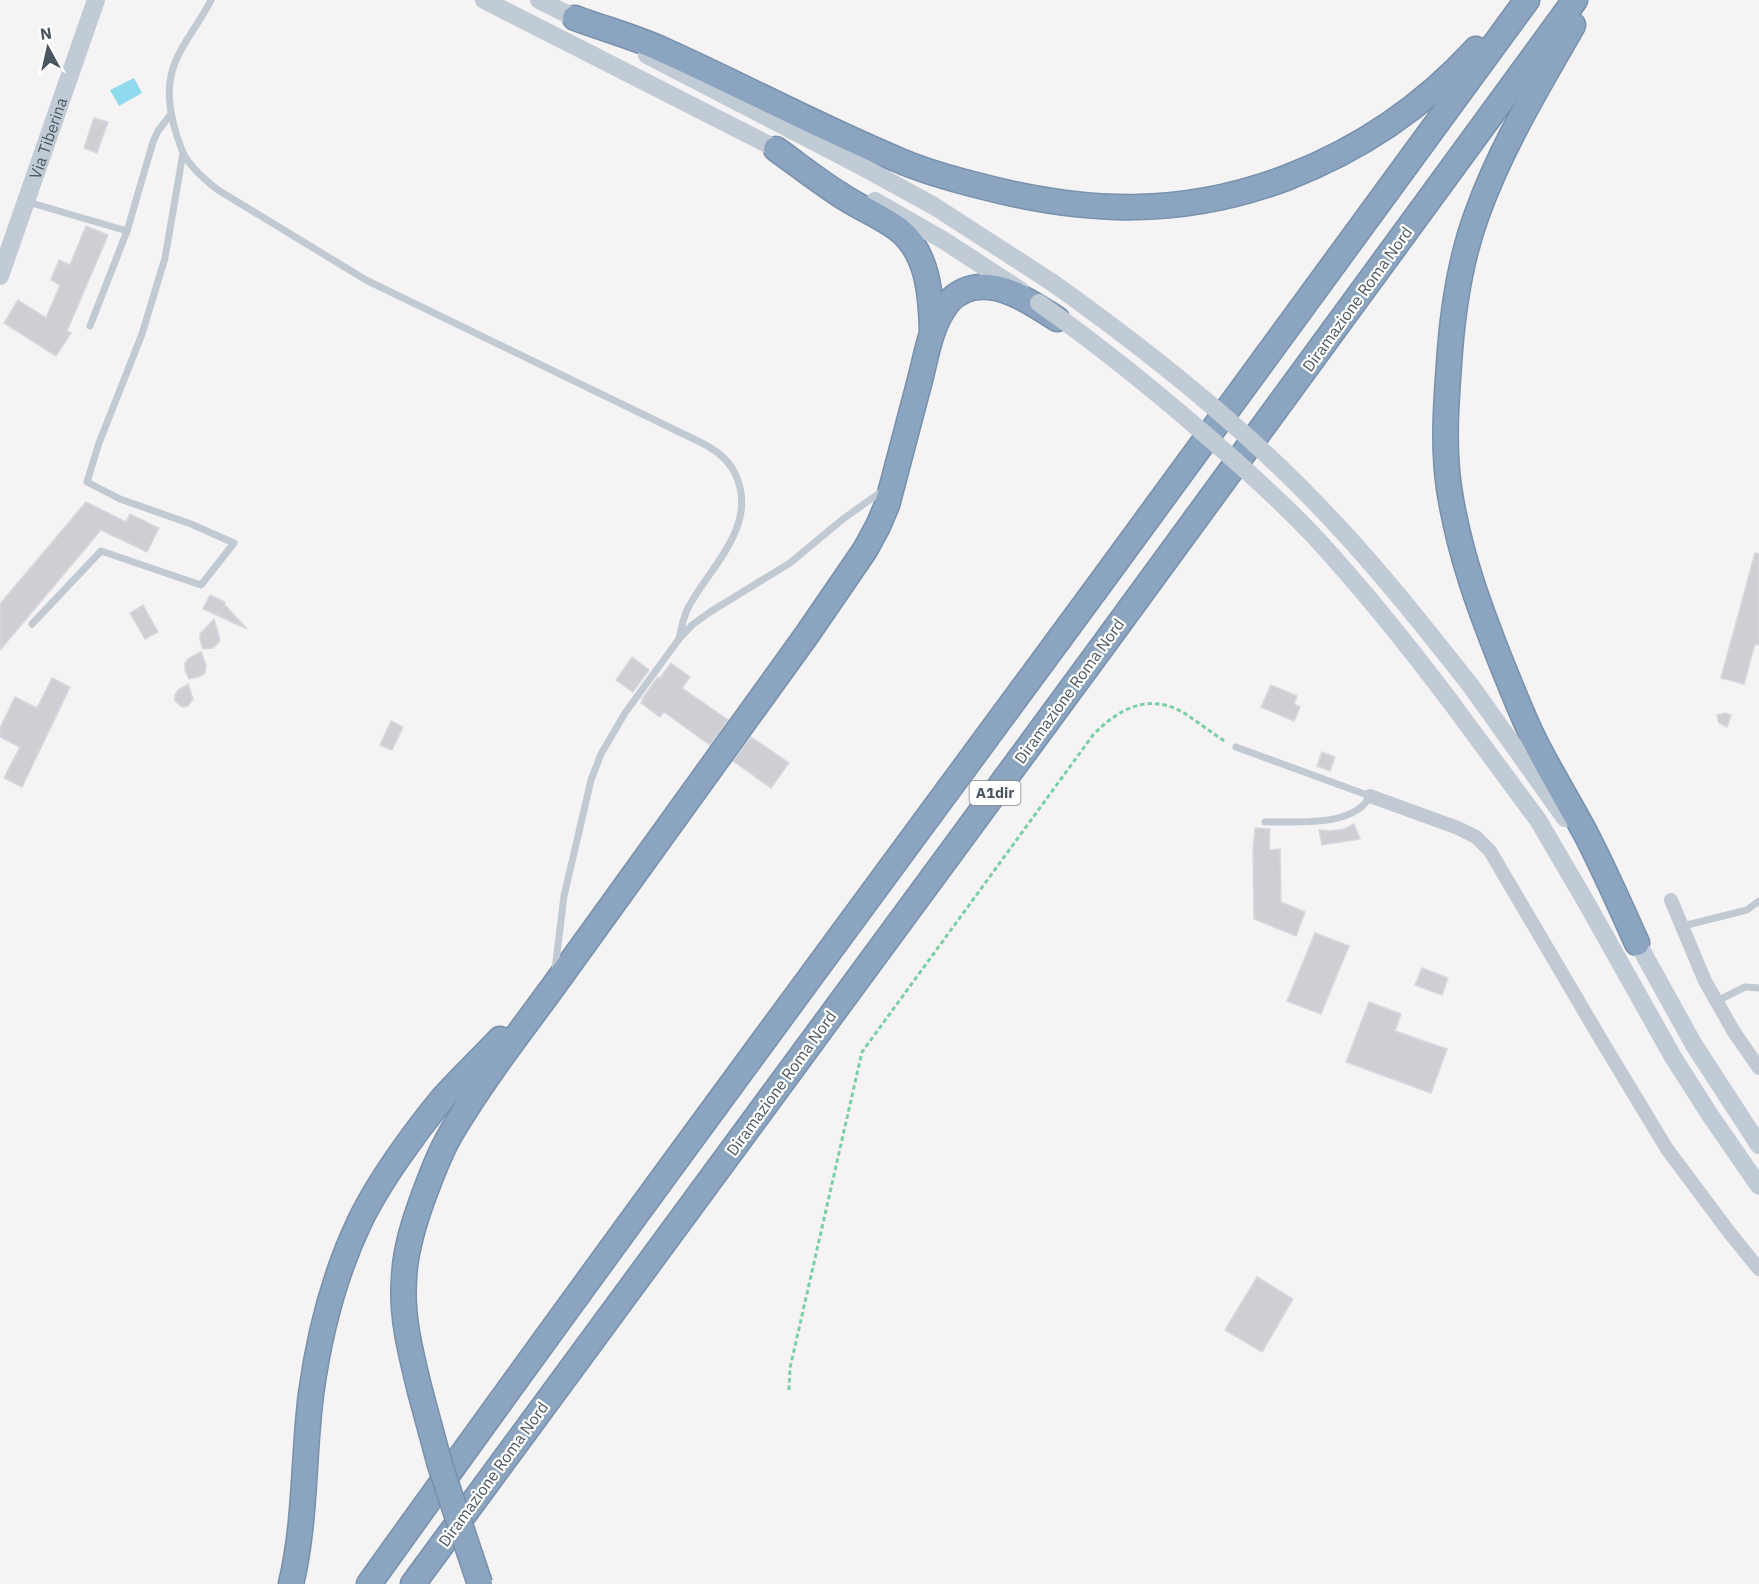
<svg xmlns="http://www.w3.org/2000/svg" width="1759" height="1584" font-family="'IBM Plex Sans',sans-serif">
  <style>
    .water { fill: #90daee }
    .building { fill: #cdcfd5; stroke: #d7d9de; stroke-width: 1.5 }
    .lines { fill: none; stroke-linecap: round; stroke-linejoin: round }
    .highway-casing { stroke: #7690ad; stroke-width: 27 }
    .path { stroke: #7ad0a6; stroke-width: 3; stroke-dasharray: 4.5 3; stroke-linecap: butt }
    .lane { stroke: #c1cad2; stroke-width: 7 }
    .street { stroke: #c1cad2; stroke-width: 14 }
    .secondary { stroke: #c1cbd6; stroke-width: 18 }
    .highway { stroke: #8ba5c1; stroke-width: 24 }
    .highway-bridge-casing { stroke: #7690ad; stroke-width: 27; stroke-linecap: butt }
    .secondary-bridge { stroke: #c1cbd6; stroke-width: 18 }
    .highway-bridge { stroke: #8ba5c1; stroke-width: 24 }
    .labels { text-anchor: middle; stroke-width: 4.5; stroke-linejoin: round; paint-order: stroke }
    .shield { fill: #fff; stroke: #808990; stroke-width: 1.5 }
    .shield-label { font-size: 15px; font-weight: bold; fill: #4a5661 }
    .street-label { font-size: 16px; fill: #4a5661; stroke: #fff }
  </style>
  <rect width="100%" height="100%" fill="#f5f3f3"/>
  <path class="water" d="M 134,78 L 142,93 L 119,106 L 110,90 Z"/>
  <g class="building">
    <path d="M 94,118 L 108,122 L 97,153 L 84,148 Z"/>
    <path d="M 86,226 L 108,235 L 67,331 L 71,333 L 56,356 L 4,323 L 18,300 L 46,318 L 60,285 L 51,280 L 59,260 L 70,265 Z"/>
    <path d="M 86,502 L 126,522 L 130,514 L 159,528 L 147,552 L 101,530 L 0,650 L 0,604 Z"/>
    <path d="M 1755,553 L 1759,554 L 1759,645 L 1755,644 L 1744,684 L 1721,678 Z"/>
    <path d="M 210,595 L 225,602 L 224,604 L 247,629 L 203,609 Z"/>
    <path d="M 143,605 L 158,632 L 145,639 L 130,613 Z"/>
    <path d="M 214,619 L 220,640 L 218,643 L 213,648 L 203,649 L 200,640 L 200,634 Z"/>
    <path d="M 201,652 L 206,665 L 205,673 L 199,677 L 189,679 L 185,670 L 185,663 L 189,658 Z"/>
    <path d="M 632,657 L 649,670 L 633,692 L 616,680 Z"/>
    <path d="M 671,663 L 690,677 L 682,688 L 728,720 L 710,745 L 664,712 L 660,717 L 641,703 L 644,700 L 642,699 L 658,677 L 660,678 Z"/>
    <path d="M 52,678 L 70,687 L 22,787 L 4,778 L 20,747 L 0,737 L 0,728 L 15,697 L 37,708 Z"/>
    <path d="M 188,684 L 193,699 L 188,706 L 182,707 L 175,701 L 175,695 L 178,690 Z"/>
    <path d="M 1271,685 L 1297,696 L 1294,704 L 1300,707 L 1294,721 L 1261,707 Z"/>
    <path d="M 1725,713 L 1731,715 L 1727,727 L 1719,723 L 1718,720 L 1717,715 Z"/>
    <path d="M 391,721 L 403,727 L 392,750 L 380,745 Z"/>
    <path d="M 751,737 L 789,763 L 771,788 L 733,761 Z"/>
    <path d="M 1322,752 L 1335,757 L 1330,771 L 1317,766 Z"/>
    <path d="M 1354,824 L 1360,839 L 1322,845 L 1319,830 L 1330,831 L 1344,829 Z"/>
    <path d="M 1255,828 L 1270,829 L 1269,850 L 1280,849 L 1281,902 L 1305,912 L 1296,936 L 1254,919 L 1253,850 Z"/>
    <path d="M 1315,933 L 1349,946 L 1321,1014 L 1287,1001 Z"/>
    <path d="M 1422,968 L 1448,978 L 1442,995 L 1415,985 Z"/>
    <path d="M 1369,1002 L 1401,1014 L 1395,1031 L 1447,1049 L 1431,1093 L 1346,1062 Z"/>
    <path d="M 1257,1277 L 1293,1299 L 1262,1352 L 1225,1330 Z"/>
  </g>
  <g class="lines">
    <defs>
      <g id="highway">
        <path d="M 575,18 C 604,29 635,37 663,50 C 741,85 817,126 896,159 C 923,171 952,179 980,186 C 1087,214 1182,217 1286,178 C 1359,150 1423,107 1476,49"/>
        <path d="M 1573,25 C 1538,87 1501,147 1477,214 C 1460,260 1452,316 1449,364 C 1446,405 1443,447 1449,488 C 1459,553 1479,607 1503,667 C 1515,696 1526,726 1541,753 C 1556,781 1572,808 1587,836 C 1605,871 1621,907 1637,943"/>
        <path d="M 776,149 C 797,164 817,180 839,194 C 858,207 880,216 898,229 C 928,252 931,295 932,330"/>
        <path d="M 420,1391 C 411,1354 401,1317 404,1279 C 405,1250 414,1222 424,1195 C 433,1171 442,1147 456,1125 C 485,1077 520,1032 553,987 L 806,636 L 865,550 L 878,526 L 887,505 C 898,463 909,422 920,380 C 926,357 930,330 943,310 C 949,299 960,291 972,288 C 1002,281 1033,304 1057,319"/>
        <path d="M 291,1584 C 306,1521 303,1457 311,1394 C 319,1335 334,1276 359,1223 C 378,1183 414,1133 443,1098 C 461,1078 481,1059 500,1039"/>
        <path d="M 369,1584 C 610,1247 857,914 1102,581 C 1245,388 1386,194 1527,0"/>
        <path d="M 413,1584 L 1102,647 L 1575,0"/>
      </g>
    </defs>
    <use href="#highway" class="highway-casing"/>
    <path class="path" d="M 789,1390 L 790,1368 L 862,1052 L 1093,735 C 1118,709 1149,692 1184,713 C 1198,722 1212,733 1226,742"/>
    <g class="lane">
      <path d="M 211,0 C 201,21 185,39 176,60 C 165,85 169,111 177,136 C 179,141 181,148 183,153 C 191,168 205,180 218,190 L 366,280 L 702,443 C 718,451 731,462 737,478 C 757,528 709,568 688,608 C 683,618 681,628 679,639"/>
      <path d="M 28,202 L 127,231 L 153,142 L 158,131 L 171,114"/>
      <path d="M 90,326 L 127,231"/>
      <path d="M 32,624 L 101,551 L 201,585 L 234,543 L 191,524 L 120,499 L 87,482 L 99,443 L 142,334 L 165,258 L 183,153"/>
      <path d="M 1236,747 L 1370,796 C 1354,828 1295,821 1265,822"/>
      <path d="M 1683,926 L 1747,910 L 1759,901"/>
      <path d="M 555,970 L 564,896 L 591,780 L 601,754 L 625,713 L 679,639 L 692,625 L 710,612 L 790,563 L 843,519 L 885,489"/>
      <path d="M 1717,1001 L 1745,987 L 1759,988"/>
    </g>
    <g class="street">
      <path d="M 1370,796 L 1458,828 L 1476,837 L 1490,851 L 1603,1043 L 1667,1149 L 1729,1232 L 1759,1269"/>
      <path d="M 1671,900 L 1705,981 L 1734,1032 L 1759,1068"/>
    </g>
    <g class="secondary">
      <path d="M 484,0 L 787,154"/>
      <path d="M 539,0 L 585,23"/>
      <path d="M 647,55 L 859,165 L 934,206 L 1053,283"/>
      <path d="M 875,201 L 943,240 L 1020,290"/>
      <path id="s1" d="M 0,276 L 96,0"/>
      <path d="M 1471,686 L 1565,818"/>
      <path d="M 1450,701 L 1538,820 L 1586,902 L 1673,1057 L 1710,1115 L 1759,1186"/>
      <path d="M 1632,933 L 1694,1045 L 1759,1145"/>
    </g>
    <use href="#highway" class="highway"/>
    <defs>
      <path id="highway-bridge" d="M 420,1391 L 440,1465 L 480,1584"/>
    </defs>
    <use href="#highway-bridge" class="highway-bridge-casing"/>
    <g class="secondary-bridge">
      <path d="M 1053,283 C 1151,353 1248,430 1331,519 C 1381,572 1426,629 1471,686"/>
      <path d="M 1039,303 C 1097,344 1153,389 1207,436 C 1244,468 1280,500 1314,536 C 1362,588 1407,644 1450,701"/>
    </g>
    <use href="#highway-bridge" class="highway-bridge"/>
  </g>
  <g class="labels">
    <rect class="shield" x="969.5" y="781" width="51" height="24" rx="4.5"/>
    <g class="shield-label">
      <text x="995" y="798">A1dir</text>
    </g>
    <g class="street-label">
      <text dy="6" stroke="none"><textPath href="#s1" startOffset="146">Via Tiberina</textPath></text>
      <text transform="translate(1357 299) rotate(-54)" y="6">Diramazione Roma Nord</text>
      <text transform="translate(1069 691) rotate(-54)" y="6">Diramazione Roma Nord</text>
      <text transform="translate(781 1083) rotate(-54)" y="6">Diramazione Roma Nord</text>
      <text transform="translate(493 1474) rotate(-54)" y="6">Diramazione Roma Nord</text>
    </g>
  </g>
  <g transform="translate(48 48) rotate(352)" stroke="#ffffff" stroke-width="4.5" paint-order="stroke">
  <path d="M0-4.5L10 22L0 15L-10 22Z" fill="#4a5661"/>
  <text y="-9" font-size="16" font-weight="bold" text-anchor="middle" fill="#4a5661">N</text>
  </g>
</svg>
